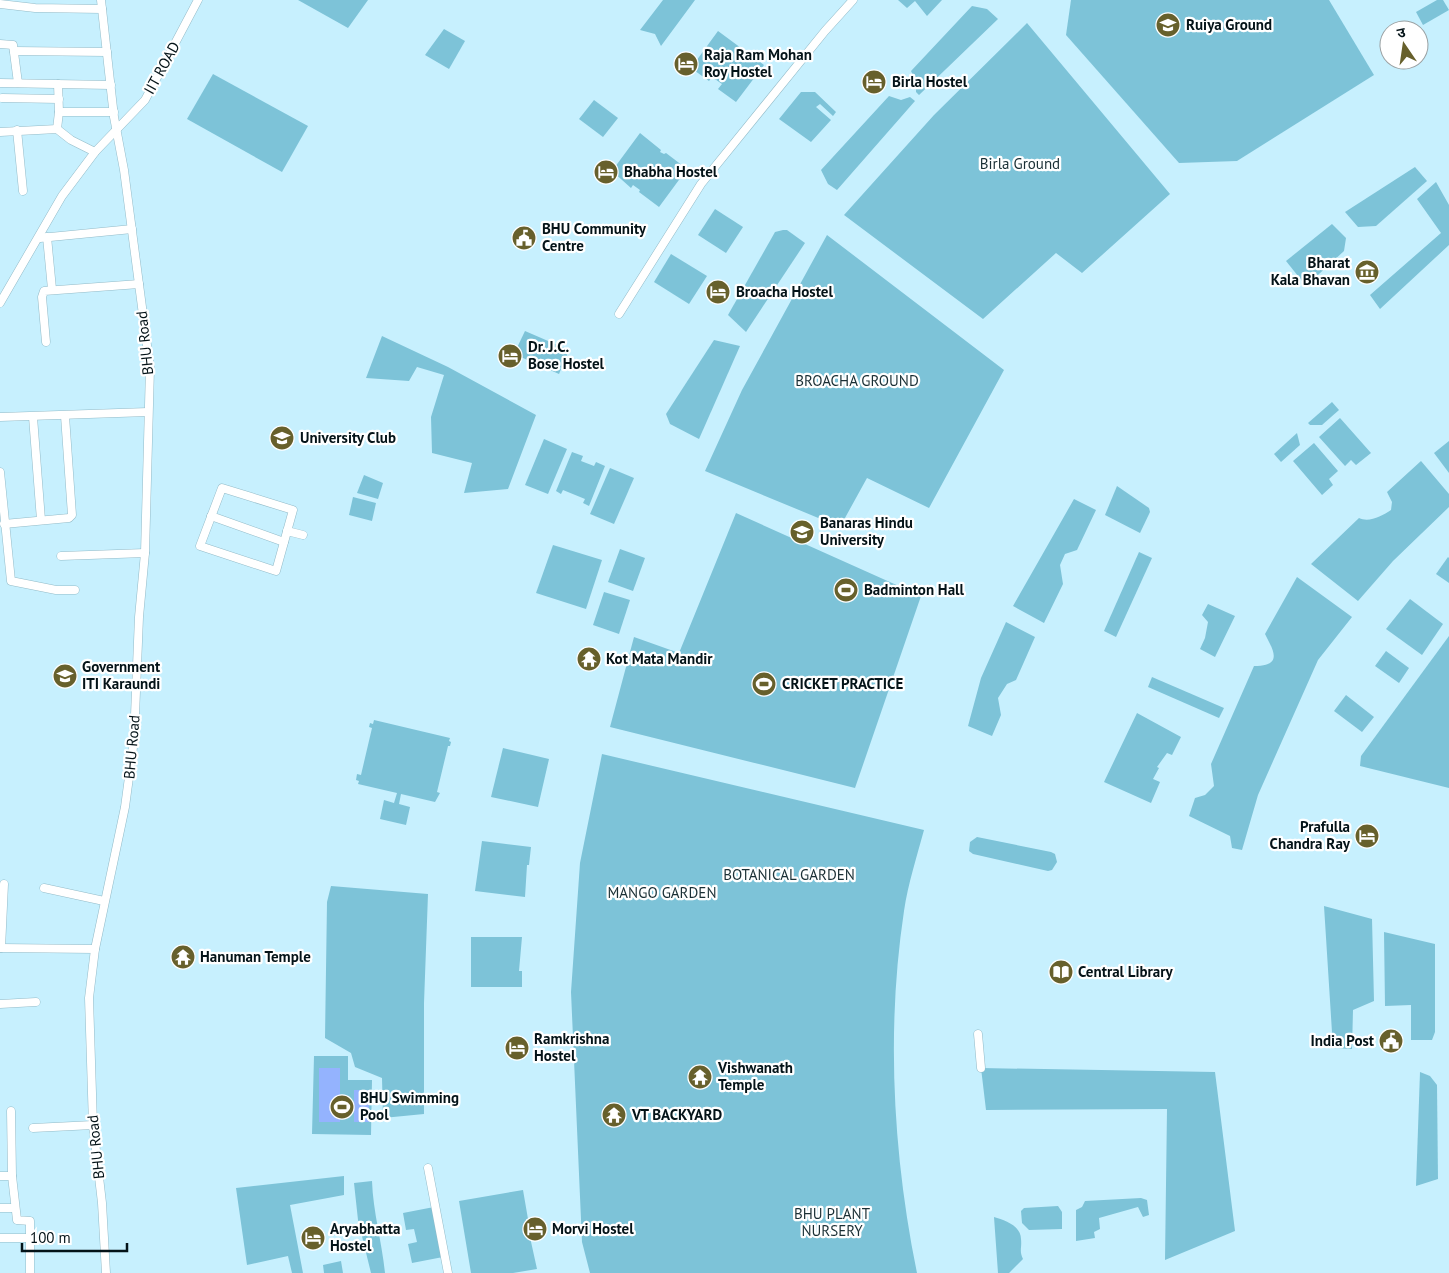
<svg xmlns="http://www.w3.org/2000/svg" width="1449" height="1273" font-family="'PT Sans','Noto Sans Devanagari',sans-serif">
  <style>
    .green { fill: #7dc3d8 }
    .water { fill: #94b3fe }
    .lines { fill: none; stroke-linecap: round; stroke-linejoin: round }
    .minor-casing { stroke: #93bbc8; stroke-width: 9 }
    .minor { stroke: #fff; stroke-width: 8 }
    .labels { text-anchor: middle; stroke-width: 4.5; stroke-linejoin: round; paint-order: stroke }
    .poi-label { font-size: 15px; font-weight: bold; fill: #041318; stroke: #fff; text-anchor: start }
    .street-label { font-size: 15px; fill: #041318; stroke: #fff }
    .park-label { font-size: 15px; fill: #1a2f35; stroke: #fff }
  </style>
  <rect width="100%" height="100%" fill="#c7f0fe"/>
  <g class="green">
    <path d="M 298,0 L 368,0 L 348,28 Z"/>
    <path d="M 663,0 L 695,0 L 661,46 L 655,34 L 640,30 Z"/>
    <path d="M 898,0 L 942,0 L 927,16 L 915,1 L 907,8 Z"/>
    <path d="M 1071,0 L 1329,0 L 1374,75 L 1237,161 L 1179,163 L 1066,35 Z"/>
    <path d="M 1437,0 L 1443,0 L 1449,10 L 1423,25 L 1416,12 Z"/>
    <path d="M 972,6 L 987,9 L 998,19 L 919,95 L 916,92 L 916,82 L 911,71 Z"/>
    <path d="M 1027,23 L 1170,194 L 1082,273 L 1056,253 L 983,319 L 844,215 L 934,115 Z"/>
    <path d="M 444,29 L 465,41 L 449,69 L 425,55 Z"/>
    <path d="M 718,31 L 764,65 L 736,102 L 718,89 L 722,84 L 712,77 L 709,81 L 691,68 Z"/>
    <path d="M 213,74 L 308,126 L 282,172 L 187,119 Z"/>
    <path d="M 801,92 L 815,92 L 836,112 L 833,116 L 820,104 L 816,107 L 831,120 L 811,142 L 779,119 Z"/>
    <path d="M 889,96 L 901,100 L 910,97 L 915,101 L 837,190 L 828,184 L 821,170 Z"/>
    <path d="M 594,100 L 618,118 L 603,137 L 579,119 Z"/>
    <path d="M 640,133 L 661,150 L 660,152 L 664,154 L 666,153 L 687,169 L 659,207 L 639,192 L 640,190 L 633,185 L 631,188 L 612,171 Z"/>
    <path d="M 1415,167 L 1427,181 L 1376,226 L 1358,227 L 1345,212 Z"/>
    <path d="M 1436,182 L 1449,205 L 1449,245 L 1380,309 L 1370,295 L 1441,233 L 1417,199 Z"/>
    <path d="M 715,209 L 743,227 L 726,253 L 698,235 Z"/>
    <path d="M 1332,224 L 1346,238 L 1344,251 L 1306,286 L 1286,261 Z"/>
    <path d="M 783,230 L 787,230 L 805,243 L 746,332 L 728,315 L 775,232 Z"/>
    <path d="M 827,235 L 1004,370 L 929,508 L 867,478 L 840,527 L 705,471 L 742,390 Z"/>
    <path d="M 671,254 L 707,276 L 689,304 L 654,282 Z"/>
    <path d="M 525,331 L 569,350 L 559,374 L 514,354 Z"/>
    <path d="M 382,336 L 448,367 L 536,415 L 508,489 L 464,493 L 472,463 L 432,453 L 431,417 L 444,375 L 417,367 L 409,381 L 366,378 Z"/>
    <path d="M 714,340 L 740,346 L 699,439 L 670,424 L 666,414 Z"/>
    <path d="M 1332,402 L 1339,410 L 1322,425 L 1310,425 L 1308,423 Z"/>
    <path d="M 1340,418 L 1371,453 L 1356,465 L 1351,460 L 1345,466 L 1319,437 Z"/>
    <path d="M 1297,433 L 1300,445 L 1281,462 L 1274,454 Z"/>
    <path d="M 544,439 L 567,449 L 548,494 L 525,485 Z"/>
    <path d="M 1449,441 L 1449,473 L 1434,453 Z"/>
    <path d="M 1314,443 L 1338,471 L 1329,479 L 1333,485 L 1322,495 L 1293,461 Z"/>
    <path d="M 572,452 L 583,456 L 581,461 L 594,466 L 596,462 L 605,466 L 589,506 L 583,503 L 585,499 L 563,490 L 561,494 L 556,491 Z"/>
    <path d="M 1421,461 L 1449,494 L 1449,507 L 1393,561 L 1358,601 L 1311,564 L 1359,518 C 1369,523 1382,516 1391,510 L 1392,502 L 1387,492 Z"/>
    <path d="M 610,468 L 634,478 L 614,524 L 590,514 Z"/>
    <path d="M 364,475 L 383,483 L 378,499 L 357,493 Z"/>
    <path d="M 1117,486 L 1149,508 L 1150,512 L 1140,533 L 1105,515 Z"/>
    <path d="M 353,497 L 376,503 L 372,521 L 349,515 Z"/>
    <path d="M 1074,499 L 1096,510 L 1077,550 L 1065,554 L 1060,565 L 1063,584 L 1044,623 L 1013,606 Z"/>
    <path d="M 736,513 L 921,596 L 855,788 L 610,727 L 634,637 L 679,653 Z"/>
    <path d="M 553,545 L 602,560 L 586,609 L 536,593 Z"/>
    <path d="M 620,549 L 645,558 L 633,591 L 608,582 Z"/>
    <path d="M 1139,552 L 1152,558 L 1116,637 L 1104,631 Z"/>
    <path d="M 1448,557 L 1449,558 L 1449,583 L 1436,574 Z"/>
    <path d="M 1297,577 L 1352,617 L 1318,660 L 1258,795 L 1242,850 L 1232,848 L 1230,836 L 1189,816 L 1195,798 L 1205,795 L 1214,786 L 1211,764 L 1254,666 C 1284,666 1273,650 1265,634 Z"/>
    <path d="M 604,592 L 630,600 L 619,634 L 593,625 Z"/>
    <path d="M 1410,599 L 1443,624 L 1422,655 L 1386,629 Z"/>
    <path d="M 1208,604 L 1235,616 L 1215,657 L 1200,649 L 1205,638 L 1208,622 L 1202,615 Z"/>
    <path d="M 1006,622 L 1035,637 L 1016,680 L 1007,684 L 998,698 L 1001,715 L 992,736 L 968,726 L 981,678 Z"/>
    <path d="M 1449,636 L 1449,788 L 1360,766 L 1361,756 Z"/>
    <path d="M 1386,651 L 1409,668 L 1399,683 L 1375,666 Z"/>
    <path d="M 1152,677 L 1224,708 L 1219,718 L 1148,687 Z"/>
    <path d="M 1346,695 L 1374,717 L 1362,732 L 1334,711 Z"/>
    <path d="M 1137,713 L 1181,737 L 1172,755 L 1167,753 L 1157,767 L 1159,768 L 1153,779 L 1160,782 L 1151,803 L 1104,782 Z"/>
    <path d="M 374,720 L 450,738 L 449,741 L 451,742 L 450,746 L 448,746 L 437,792 L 440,793 L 435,802 L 401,794 L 399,804 L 410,807 L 406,825 L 380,819 L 384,800 L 394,803 L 397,793 L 358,784 L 359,781 L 356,780 L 357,774 L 361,775 L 372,728 L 369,727 L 370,723 L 373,724 Z"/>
    <path d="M 503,748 L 549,759 L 538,807 L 491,797 Z"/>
    <path d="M 602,754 L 924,830 C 917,856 908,884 904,911 C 886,1030 893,1155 917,1273 L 590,1273 L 582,1242 L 571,992 L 580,863 Z"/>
    <path d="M 977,837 L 1051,852 L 1055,854 L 1057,862 L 1052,870 L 1048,871 L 973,854 L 969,851 L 970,842 Z"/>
    <path d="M 482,841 L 531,847 L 529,865 L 527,865 L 525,897 L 475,891 Z"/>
    <path d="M 331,886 L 428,894 L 424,1003 L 424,1114 L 383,1118 L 382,1078 L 355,1067 L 351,1053 L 325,1038 L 327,902 Z"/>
    <path d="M 1324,906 L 1372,919 L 1374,1001 L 1353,1010 L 1352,1049 L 1333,1048 Z"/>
    <path d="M 1384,932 L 1435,944 L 1435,1032 L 1432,1040 L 1411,1040 L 1411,1005 L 1385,1006 Z"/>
    <path d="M 471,937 L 522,937 L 519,971 L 522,971 L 522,987 L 471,987 Z"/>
    <path d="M 314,1056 L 348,1056 L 348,1080 L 372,1080 L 371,1135 L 312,1134 Z"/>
    <path d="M 981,1068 L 1215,1072 L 1235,1231 L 1165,1260 L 1167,1109 L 986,1110 Z"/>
    <path d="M 1420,1072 L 1430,1076 L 1437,1085 L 1438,1179 L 1416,1186 Z"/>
    <path d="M 344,1176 L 344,1195 L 290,1205 L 303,1273 L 292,1273 L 288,1256 L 247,1265 L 236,1188 Z"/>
    <path d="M 372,1181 C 373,1212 382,1242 385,1273 L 371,1273 L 358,1220 L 354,1183 Z"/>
    <path d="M 523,1190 L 528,1219 L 526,1219 L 537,1269 L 513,1273 L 471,1273 L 459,1201 Z"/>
    <path d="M 1141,1198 L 1147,1200 L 1149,1215 L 1143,1217 L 1138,1207 L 1099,1218 L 1100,1229 L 1094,1232 L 1095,1238 L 1076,1241 L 1076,1210 L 1082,1207 L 1085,1201 Z"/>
    <path d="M 1058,1206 L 1062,1212 L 1062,1229 L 1029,1230 L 1022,1223 L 1021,1211 L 1024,1208 Z"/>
    <path d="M 434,1207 L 443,1257 L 412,1263 L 408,1244 L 417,1242 L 414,1229 L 406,1230 L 403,1213 Z"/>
    <path d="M 994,1217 C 1005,1220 1021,1226 1021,1239 C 1022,1248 1019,1251 1023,1259 L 1009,1273 L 998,1273 Z"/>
    <path d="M 341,1261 L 343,1273 L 324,1273 L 323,1265 Z"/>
  </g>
  <g class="water">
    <rect x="319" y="1068" width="21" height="54"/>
    <rect x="354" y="1090" width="15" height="32"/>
  </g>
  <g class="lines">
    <defs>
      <g id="minor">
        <path d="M 101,0 L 114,117 L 124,170 L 150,368 L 145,553 L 139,617 L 134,740 L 125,807 L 95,949 L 89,998 L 93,1125 L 102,1203 L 106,1273"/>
        <path d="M 0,4 L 35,8 L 102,9"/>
        <path d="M 0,44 L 13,45 L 18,83"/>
        <path d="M 14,51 L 107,52"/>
        <path d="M 0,83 L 111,85"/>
        <path d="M 2,98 L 59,99"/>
        <path d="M 59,112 L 114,112"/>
        <path d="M 57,129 L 59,112 L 58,84"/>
        <path d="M 17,130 L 23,191"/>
        <path d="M 0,132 L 57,129 L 71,140 L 95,152"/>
        <path d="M 47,237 L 52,289"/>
        <path d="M 40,238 L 132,229"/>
        <path d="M 0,303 L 62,196 L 95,152 L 145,100 L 198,0"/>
        <path d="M 619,314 L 701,184 L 825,31 L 853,0"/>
        <path d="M 46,342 L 42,297 L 44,291 L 139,284"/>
        <path d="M 0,417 L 148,412"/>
        <path d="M 33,417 L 41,520"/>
        <path d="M 0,472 L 11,581 L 56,590 L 75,590"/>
        <path d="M 222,488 L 293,510 L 276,571 L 200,546 Z"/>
        <path d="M 211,516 L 284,542"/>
        <path d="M 4,524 L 69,518 L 72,515 L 65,416"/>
        <path d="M 287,531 L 303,535"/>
        <path d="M 61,556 L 145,553"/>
        <path d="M 44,888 L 104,901"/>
        <path d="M 0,948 L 95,949"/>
        <path d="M 1,948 L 4,884"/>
        <path d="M 0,1004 L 36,1002"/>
        <path d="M 978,1034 L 981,1068"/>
        <path d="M 11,1111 L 12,1176 L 17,1220 L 30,1221 L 30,1273"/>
        <path d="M 33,1128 L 93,1125"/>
        <path d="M 428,1168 L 448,1273"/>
        <path d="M 0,1176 L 12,1176"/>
        <path d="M 0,1208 L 15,1208"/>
        <path d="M 0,1238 L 30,1238"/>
      </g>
    </defs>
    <use href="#minor" class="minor-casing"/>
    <use href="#minor" class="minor"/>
  </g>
  <defs>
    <symbol id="university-disc" viewBox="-11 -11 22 22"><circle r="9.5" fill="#67602c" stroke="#fff"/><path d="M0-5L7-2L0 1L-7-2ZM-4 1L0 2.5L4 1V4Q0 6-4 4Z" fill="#fff"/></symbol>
    <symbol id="hotel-disc" viewBox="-11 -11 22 22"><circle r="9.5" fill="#67602c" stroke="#fff"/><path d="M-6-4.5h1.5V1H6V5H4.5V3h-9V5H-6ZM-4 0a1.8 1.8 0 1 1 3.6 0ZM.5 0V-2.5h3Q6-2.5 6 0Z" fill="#fff"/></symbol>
    <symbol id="civic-disc" viewBox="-11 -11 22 22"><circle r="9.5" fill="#67602c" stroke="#fff"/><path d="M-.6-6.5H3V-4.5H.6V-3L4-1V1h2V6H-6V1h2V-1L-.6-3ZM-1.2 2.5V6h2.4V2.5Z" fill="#fff"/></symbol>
    <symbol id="museum-disc" viewBox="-11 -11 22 22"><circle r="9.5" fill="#67602c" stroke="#fff"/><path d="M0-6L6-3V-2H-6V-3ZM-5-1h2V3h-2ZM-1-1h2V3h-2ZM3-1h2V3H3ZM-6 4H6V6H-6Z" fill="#fff"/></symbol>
    <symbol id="stadium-disc" viewBox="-11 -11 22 22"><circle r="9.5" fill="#67602c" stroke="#fff"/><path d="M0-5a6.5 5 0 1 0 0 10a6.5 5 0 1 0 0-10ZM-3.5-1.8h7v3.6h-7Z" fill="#fff"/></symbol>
    <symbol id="temple-disc" viewBox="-11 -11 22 22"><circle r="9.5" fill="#67602c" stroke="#fff"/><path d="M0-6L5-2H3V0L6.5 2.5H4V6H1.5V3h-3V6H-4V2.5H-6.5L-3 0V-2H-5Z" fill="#fff"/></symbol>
    <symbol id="library-disc" viewBox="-11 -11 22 22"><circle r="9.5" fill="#67602c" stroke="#fff"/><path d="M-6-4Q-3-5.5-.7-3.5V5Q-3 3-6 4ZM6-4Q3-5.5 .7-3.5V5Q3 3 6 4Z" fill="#fff"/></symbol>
  </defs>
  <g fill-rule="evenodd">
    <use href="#university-disc" x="1154" y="11" width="28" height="28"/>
    <use href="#hotel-disc" x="672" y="50" width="28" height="28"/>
    <use href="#hotel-disc" x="860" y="68" width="28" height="28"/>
    <use href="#hotel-disc" x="592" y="158" width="28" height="28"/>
    <use href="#civic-disc" x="510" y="224" width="28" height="28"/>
    <use href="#museum-disc" x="1353" y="258" width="28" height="28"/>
    <use href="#hotel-disc" x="704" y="278" width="28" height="28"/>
    <use href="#hotel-disc" x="496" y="342" width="28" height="28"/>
    <use href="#university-disc" x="268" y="424" width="28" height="28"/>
    <use href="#university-disc" x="788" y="518" width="28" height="28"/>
    <use href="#stadium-disc" x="832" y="576" width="28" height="28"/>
    <use href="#temple-disc" x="575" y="645" width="28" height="28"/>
    <use href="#university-disc" x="51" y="662" width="28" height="28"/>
    <use href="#stadium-disc" x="750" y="670" width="28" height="28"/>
    <use href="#hotel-disc" x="1353" y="822" width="28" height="28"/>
    <use href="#temple-disc" x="169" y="943" width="28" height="28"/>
    <use href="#library-disc" x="1047" y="958" width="28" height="28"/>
    <use href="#civic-disc" x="1377" y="1027" width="28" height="28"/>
    <use href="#hotel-disc" x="503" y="1034" width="28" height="28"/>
    <use href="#temple-disc" x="686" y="1063" width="28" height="28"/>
    <use href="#stadium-disc" x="328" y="1093" width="28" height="28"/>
    <use href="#temple-disc" x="600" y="1101" width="28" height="28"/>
    <use href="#hotel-disc" x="521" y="1215" width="28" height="28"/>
    <use href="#hotel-disc" x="299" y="1224" width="28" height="28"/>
  </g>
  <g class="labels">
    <g class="poi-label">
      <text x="1186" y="30">Ruiya Ground</text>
      <text x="704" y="60">Raja Ram Mohan<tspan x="704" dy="17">Roy Hostel</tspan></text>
      <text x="892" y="87">Birla Hostel</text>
      <text x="624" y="177">Bhabha Hostel</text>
      <text x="542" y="234">BHU Community<tspan x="542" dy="17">Centre</tspan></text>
      <text x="1350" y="268" text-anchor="end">Bharat<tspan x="1350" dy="17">Kala Bhavan</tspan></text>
      <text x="736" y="297">Broacha Hostel</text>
      <text x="528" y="352">Dr. J.C.<tspan x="528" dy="17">Bose Hostel</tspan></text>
      <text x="300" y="443">University Club</text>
      <text x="820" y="528">Banaras Hindu<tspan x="820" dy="17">University</tspan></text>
      <text x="864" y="595">Badminton Hall</text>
      <text x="606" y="664">Kot Mata Mandir</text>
      <text x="82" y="672">Government<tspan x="82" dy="17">ITI Karaundi</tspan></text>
      <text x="782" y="689">CRICKET PRACTICE</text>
      <text x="1350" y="832" text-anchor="end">Prafulla<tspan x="1350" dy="17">Chandra Ray</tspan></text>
      <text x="200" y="962">Hanuman Temple</text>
      <text x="1078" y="977">Central Library</text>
      <text x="534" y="1044">Ramkrishna<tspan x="534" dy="17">Hostel</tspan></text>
      <text x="1374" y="1046" text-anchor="end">India Post</text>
      <text x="718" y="1073">Vishwanath<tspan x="718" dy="17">Temple</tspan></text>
      <text x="360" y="1103">BHU Swimming<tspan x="360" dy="17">Pool</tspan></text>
      <text x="632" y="1120">VT BACKYARD</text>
      <text x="330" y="1234">Aryabhatta<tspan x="330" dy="17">Hostel</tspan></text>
      <text x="552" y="1234">Morvi Hostel</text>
    </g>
    <g class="street-label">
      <text transform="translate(162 68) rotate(-61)" y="5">IIT ROAD</text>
      <text transform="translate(145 343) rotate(-96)" y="5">BHU Road</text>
      <text transform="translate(132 747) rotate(-85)" y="5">BHU Road</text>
      <text transform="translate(96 1147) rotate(-96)" y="5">BHU Road</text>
    </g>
    <g class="park-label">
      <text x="1020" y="169">Birla Ground</text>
      <text x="857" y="386">BROACHA GROUND</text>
      <text x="789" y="880">BOTANICAL GARDEN</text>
      <text x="662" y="898">MANGO GARDEN</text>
      <text x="832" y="1219">BHU PLANT<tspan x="832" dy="17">NURSERY</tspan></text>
    </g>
  </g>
  <g transform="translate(1404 45) rotate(347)"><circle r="24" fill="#ffffff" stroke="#9ba1a3"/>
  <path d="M0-4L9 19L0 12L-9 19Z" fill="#67602c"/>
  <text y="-8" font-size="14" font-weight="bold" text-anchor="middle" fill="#041318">उ</text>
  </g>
  <path d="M22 1243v8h105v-8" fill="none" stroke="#041318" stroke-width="2.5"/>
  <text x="30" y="1243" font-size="15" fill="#041318" stroke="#ffffff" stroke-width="4" paint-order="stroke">100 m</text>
</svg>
